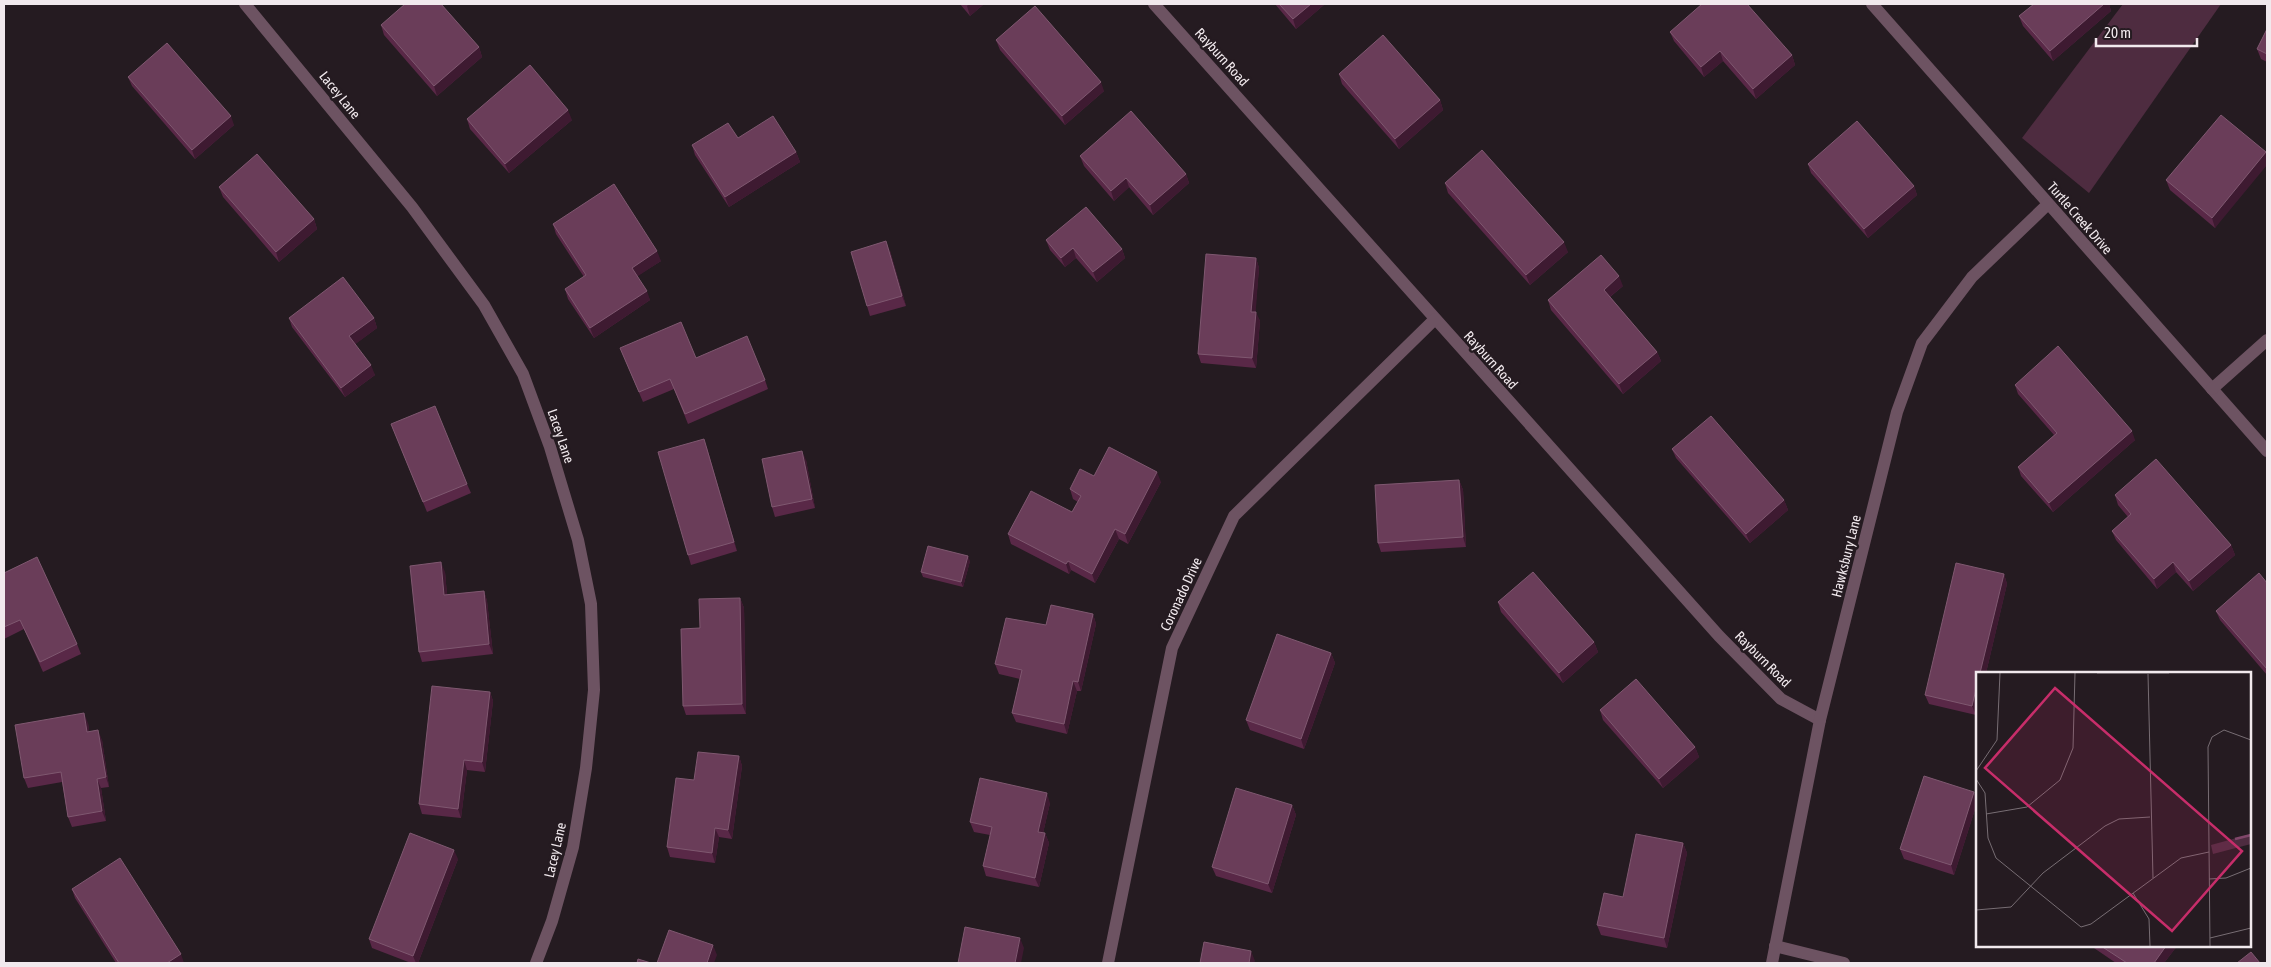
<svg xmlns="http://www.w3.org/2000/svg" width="2271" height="967" font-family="'Asap Condensed',sans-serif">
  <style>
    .green { fill: #4e2c40 }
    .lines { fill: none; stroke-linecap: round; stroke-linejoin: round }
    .minor { stroke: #6d5362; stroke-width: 12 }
    .wall { fill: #592847 }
    .shaded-wall { fill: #3e1a31 }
    .building { fill: #6a3d59; stroke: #7f5870 }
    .labels { text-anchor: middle; stroke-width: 5; stroke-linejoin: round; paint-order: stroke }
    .street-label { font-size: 14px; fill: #f1e9ed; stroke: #251b21 }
    .inset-river { fill: none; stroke: #80476a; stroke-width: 2.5 }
    .inset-road { fill: none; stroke: #776d73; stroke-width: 1 }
    .view { fill: #c72d6a; fill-opacity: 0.15; stroke: #c72d6a; stroke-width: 2.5 }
    .inset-edge { fill: none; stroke: #f1e9ed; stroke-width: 2.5 }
  </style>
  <rect width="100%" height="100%" fill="#251b21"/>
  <path class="green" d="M 2123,4 L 2221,4 L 2089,193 L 2022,138 Z"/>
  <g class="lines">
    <g class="minor">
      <path d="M 245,4 L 412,207 L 484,305 L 523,374 L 550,447 L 578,540 L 591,604 L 594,690 L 586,768 L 573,847 L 552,921 L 536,963"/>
      <path d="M 1154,4 L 1719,636 L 1781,699 L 1820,720"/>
      <path d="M 1872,4 L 2267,451"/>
      <path d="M 2212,389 L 2267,340"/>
      <path d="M 1775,946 L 1844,963"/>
      <path d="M 1108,963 L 1172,648 L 1234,516 L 1435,319"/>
      <path d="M 1772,963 L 1820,720 L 1897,412 L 1922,343 L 1972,277 L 2048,204"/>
    </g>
  </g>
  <g class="wall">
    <path d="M 960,4 L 984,4 L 970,16 Z"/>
    <path d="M 1275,4 L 1325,4 L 1296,29 Z"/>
    <path d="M 2032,4 L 2109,4 L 2111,11 L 2053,61 L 2023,26 L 2019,16 L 2033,5 Z"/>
    <path d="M 381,25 L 479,47 L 482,57 L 437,96 L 384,35 Z"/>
    <path d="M 2267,29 L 2267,62 L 2261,59 L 2257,49 Z"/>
    <path d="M 1670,32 L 1792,55 L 1795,65 L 1756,99 L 1723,61 L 1704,77 L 1674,41 Z"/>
    <path d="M 996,40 L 1104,91 L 1065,125 L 1000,50 Z"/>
    <path d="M 1339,74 L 1440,100 L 1443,110 L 1399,149 L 1342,84 Z"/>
    <path d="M 128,77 L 234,125 L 195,159 L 132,86 Z"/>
    <path d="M 467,119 L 572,120 L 509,173 L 470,129 Z"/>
    <path d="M 738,138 L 796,152 L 800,162 L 729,207 L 695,155 L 692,145 Z"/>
    <path d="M 2266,152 L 2215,228 L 2170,190 L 2166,180 Z"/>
    <path d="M 1080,156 L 1186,174 L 1189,183 L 1153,215 L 1129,187 L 1114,201 L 1084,166 Z"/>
    <path d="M 1808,164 L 1914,186 L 1917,195 L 1868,238 L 1811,173 Z"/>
    <path d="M 1445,183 L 1568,252 L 1530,285 L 1448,193 Z"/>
    <path d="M 219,187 L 314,219 L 317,229 L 279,262 L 223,197 Z"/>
    <path d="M 553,224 L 661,261 L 637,276 L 650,300 L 594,338 L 568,299 L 565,289 L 584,277 L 556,234 Z"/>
    <path d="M 1046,240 L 1122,249 L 1125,258 L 1097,282 L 1076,258 L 1065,267 L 1050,250 Z"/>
    <path d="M 890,251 L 906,306 L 870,316 L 867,306 Z"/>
    <path d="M 1256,258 L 1259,268 L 1255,312 L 1260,321 L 1256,368 L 1201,363 L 1198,354 Z"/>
    <path d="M 1623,286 L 1610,297 L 1657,352 L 1661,361 L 1623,394 L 1551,310 L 1548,300 Z"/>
    <path d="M 289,318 L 374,318 L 377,328 L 355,344 L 375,375 L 345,397 L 292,327 Z"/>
    <path d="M 620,348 L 696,358 L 765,380 L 768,389 L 688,424 L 674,389 L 643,402 Z"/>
    <path d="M 2015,385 L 2135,440 L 2053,512 L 2021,476 L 2018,467 L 2054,435 L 2018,394 Z"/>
    <path d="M 391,424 L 467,484 L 471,493 L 427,512 Z"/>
    <path d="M 707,448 L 737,551 L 691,565 L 688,555 Z"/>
    <path d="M 1672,449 L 1784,500 L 1788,510 L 1750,543 L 1676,458 Z"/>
    <path d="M 806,460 L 815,508 L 775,517 L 772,507 Z"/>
    <path d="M 1094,476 L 1161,482 L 1128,544 L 1119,539 L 1095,583 L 1071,570 L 1069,574 L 1011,544 L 1008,534 L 1072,512 L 1078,502 L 1073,499 L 1070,489 Z"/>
    <path d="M 1459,480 L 1463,490 L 1466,547 L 1381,552 L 1378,543 Z"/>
    <path d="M 2115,495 L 2231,545 L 2235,555 L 2193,591 L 2176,572 L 2157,589 L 2116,540 L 2112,531 L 2128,517 L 2118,505 Z"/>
    <path d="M 970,561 L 963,587 L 923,577 L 921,572 Z"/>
    <path d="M 445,572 L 447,595 L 484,591 L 487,601 L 493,654 L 422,662 L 419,652 Z"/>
    <path d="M 4,573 L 77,644 L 81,654 L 43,672 L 24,629 L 4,639 Z"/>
    <path d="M 2004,574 L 2007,584 L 1986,673 L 1977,673 L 1977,709 L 1976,715 L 1929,704 L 1925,695 Z"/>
    <path d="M 2267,583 L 2267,675 L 2220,620 L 2216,611 Z"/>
    <path d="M 740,598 L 744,608 L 746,714 L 686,715 L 683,706 L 700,628 Z"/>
    <path d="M 1498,602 L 1594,642 L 1598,652 L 1563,683 L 1501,612 Z"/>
    <path d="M 1093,614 L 1096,624 L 1081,691 L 1077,691 L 1067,734 L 1016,722 L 1012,713 L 1020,679 L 999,674 L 995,664 L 1046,625 Z"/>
    <path d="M 1331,653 L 1335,663 L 1304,749 L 1250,730 L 1246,720 Z"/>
    <path d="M 490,692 L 493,701 L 485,772 L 467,770 L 461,818 L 422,814 L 419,804 Z"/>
    <path d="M 1600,710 L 1695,747 L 1699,757 L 1663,788 L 1603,720 Z"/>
    <path d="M 88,723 L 89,732 L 102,740 L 109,787 L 101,788 L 106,821 L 72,827 L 68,817 L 62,782 L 28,788 L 24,778 Z"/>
    <path d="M 739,756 L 742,766 L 732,839 L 719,837 L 715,863 L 670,857 L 667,847 L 694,780 Z"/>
    <path d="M 1974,792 L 1977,803 L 1954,875 L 1904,859 L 1900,849 Z"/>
    <path d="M 1050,803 L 1043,833 L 1045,833 L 1049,843 L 1039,887 L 986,876 L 983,866 L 990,835 L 974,832 L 970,822 Z"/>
    <path d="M 1292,805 L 1296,815 L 1272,893 L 1216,876 L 1212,867 Z"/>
    <path d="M 1683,843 L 1687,853 L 1667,948 L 1601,935 L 1597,925 L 1623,897 Z"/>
    <path d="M 458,859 L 418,963 L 411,963 L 372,948 L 369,939 Z"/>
    <path d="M 72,889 L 184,963 L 116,963 L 75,898 Z"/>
    <path d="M 2091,946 L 2177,946 L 2164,963 L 2116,963 Z"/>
  </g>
  <g class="shaded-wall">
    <path d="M 969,4 L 984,4 L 970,16 L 967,6 Z"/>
    <path d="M 1311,4 L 1325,4 L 1296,29 L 1293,19 Z"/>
    <path d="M 2104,4 L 2109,4 L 2111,11 L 2053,61 L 2050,51 Z"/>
    <path d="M 479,47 L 482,57 L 437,96 L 434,86 Z"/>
    <path d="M 1720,51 L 1723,61 L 1704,77 L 1701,67 Z"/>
    <path d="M 1792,55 L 1795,65 L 1756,99 L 1753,89 Z"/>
    <path d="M 1101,82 L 1104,91 L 1065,125 L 1062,116 Z"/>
    <path d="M 1440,100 L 1443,110 L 1399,149 L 1395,139 Z"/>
    <path d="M 568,110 L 572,120 L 509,173 L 505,164 Z"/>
    <path d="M 231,116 L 234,125 L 195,159 L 192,150 Z"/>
    <path d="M 796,152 L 800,162 L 729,207 L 725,197 Z"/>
    <path d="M 2266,152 L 2267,155 L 2267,165 L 2215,228 L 2212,218 Z"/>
    <path d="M 1186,174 L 1189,183 L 1153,215 L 1150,205 Z"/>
    <path d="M 1126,178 L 1129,187 L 1114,201 L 1111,191 Z"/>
    <path d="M 1914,186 L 1917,195 L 1868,238 L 1864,229 Z"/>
    <path d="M 314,219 L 317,229 L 279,262 L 276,252 Z"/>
    <path d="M 886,241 L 890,251 L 906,306 L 902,296 Z"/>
    <path d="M 1564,242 L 1568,252 L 1530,285 L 1526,275 Z"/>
    <path d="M 1073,248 L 1076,258 L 1065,267 L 1061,258 Z"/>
    <path d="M 1122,249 L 1125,258 L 1097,282 L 1093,272 Z"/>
    <path d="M 657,251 L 661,261 L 635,278 L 632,268 Z"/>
    <path d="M 1256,258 L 1259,268 L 1255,321 L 1251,312 Z"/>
    <path d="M 1619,276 L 1623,286 L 1607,299 L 1604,290 Z"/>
    <path d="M 647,291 L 650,300 L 594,338 L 590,328 Z"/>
    <path d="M 1256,312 L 1260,321 L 1256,368 L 1252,358 Z"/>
    <path d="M 374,318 L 377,328 L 353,346 L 349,336 Z"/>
    <path d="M 1657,352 L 1661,361 L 1623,394 L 1619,384 Z"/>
    <path d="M 371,365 L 375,375 L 345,397 L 341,388 Z"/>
    <path d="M 2132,431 L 2135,440 L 2053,512 L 2049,503 Z"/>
    <path d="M 704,439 L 707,448 L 737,551 L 734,542 Z"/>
    <path d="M 802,451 L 806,460 L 815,508 L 812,499 Z"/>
    <path d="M 1157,472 L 1161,482 L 1128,544 L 1125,534 Z"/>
    <path d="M 1459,480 L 1463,490 L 1466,547 L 1463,537 Z"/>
    <path d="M 1784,500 L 1788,510 L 1750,543 L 1746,534 Z"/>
    <path d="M 1115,529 L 1119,539 L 1095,583 L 1092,574 Z"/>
    <path d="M 2231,545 L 2235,555 L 2193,591 L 2189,581 Z"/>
    <path d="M 968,556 L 970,561 L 963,587 L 961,582 Z"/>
    <path d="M 1068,561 L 1071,570 L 1069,574 L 1066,564 Z"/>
    <path d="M 441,562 L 445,572 L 448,605 L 444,595 Z"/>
    <path d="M 2173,562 L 2176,572 L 2157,589 L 2154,579 Z"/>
    <path d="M 2004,574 L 2007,584 L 1986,673 L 1980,673 Z"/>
    <path d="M 484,591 L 487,601 L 493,654 L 489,644 Z"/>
    <path d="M 740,598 L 744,608 L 746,714 L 742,704 Z"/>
    <path d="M 1093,614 L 1096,624 L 1081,691 L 1078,682 Z"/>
    <path d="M 1594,642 L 1598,652 L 1563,683 L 1559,673 Z"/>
    <path d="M 1331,653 L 1335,663 L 1304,749 L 1301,739 Z"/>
    <path d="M 1073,681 L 1077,691 L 1067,734 L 1064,724 Z"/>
    <path d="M 1977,685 L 1977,709 L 1976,715 L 1972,706 Z"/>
    <path d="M 490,692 L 493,701 L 485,772 L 482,762 Z"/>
    <path d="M 84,713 L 88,723 L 91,742 L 87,732 Z"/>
    <path d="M 98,730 L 102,740 L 109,787 L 106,777 Z"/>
    <path d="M 1695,747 L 1699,757 L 1663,788 L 1659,779 Z"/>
    <path d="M 739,756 L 742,766 L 732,839 L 728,830 Z"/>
    <path d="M 464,760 L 467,770 L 461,818 L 458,809 Z"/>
    <path d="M 97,779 L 101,788 L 106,821 L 102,811 Z"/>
    <path d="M 1974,792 L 1977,803 L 1954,875 L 1951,865 Z"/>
    <path d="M 1047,793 L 1050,803 L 1041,842 L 1038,832 Z"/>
    <path d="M 1292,805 L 1296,815 L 1272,893 L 1268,884 Z"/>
    <path d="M 715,828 L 719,837 L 715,863 L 712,853 Z"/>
    <path d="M 1045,833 L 1049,843 L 1039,887 L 1035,878 Z"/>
    <path d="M 1683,843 L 1687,853 L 1667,948 L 1664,938 Z"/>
    <path d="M 454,850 L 458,859 L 418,963 L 416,963 L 413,956 Z"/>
    <path d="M 1020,938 L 1024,948 L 1021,963 L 1015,963 Z"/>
    <path d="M 713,945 L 717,955 L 714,963 L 707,963 Z"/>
    <path d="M 2166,946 L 2177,946 L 2164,963 L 2154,963 Z"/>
    <path d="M 1251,951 L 1255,961 L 1254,963 L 1249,963 Z"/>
    <path d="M 181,954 L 184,963 L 167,963 Z"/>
  </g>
  <g class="building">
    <path d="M 405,4 L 441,4 L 479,47 L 434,86 L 381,25 Z"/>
    <path d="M 1279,4 L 1311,4 L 1293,19 Z"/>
    <path d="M 1702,4 L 1747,4 L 1792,55 L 1753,89 L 1720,51 L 1701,67 L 1670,32 Z"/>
    <path d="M 2034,4 L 2104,4 L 2050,51 L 2019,16 Z"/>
    <path d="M 1035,6 L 1101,82 L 1062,116 L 996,40 Z"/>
    <path d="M 2267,29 L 2267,54 L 2257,49 Z"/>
    <path d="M 1383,35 L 1440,100 L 1395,139 L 1339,74 Z"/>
    <path d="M 167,43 L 231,116 L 192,150 L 128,77 Z"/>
    <path d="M 530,65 L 568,110 L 505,164 L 467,119 Z"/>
    <path d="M 1131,111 L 1186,174 L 1150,205 L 1126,178 L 1111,191 L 1080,156 Z"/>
    <path d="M 2221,115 L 2266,152 L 2212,218 L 2166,180 Z"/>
    <path d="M 773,116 L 796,152 L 725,197 L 692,145 L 728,123 L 738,138 Z"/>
    <path d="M 1857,121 L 1914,186 L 1864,229 L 1808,164 Z"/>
    <path d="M 1482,150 L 1564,242 L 1526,275 L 1445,183 Z"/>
    <path d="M 257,154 L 314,219 L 276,252 L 219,187 Z"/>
    <path d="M 614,184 L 657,251 L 632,268 L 647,291 L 590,328 L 565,289 L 586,275 L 553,224 Z"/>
    <path d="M 1086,207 L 1122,249 L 1093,272 L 1073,248 L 1061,258 L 1046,240 Z"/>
    <path d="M 886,241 L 902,296 L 867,306 L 851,252 Z"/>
    <path d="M 1206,254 L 1256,258 L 1251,312 L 1256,312 L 1252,358 L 1198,354 Z"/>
    <path d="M 1601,255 L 1619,276 L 1604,290 L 1657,352 L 1619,384 L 1548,300 Z"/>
    <path d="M 343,277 L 374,318 L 349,336 L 371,365 L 341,388 L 289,318 Z"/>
    <path d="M 681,322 L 696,358 L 747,336 L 765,380 L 685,414 L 670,379 L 639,392 L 620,348 Z"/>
    <path d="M 2058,346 L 2132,431 L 2049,503 L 2018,467 L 2057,433 L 2015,385 Z"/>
    <path d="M 435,406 L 467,484 L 423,502 L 391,424 Z"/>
    <path d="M 1711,416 L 1784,500 L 1746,534 L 1672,449 Z"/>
    <path d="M 704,439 L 734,542 L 688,555 L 658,452 Z"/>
    <path d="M 1109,447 L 1157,472 L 1125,534 L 1115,529 L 1092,574 L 1068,561 L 1066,564 L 1008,534 L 1031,491 L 1072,512 L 1081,496 L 1070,489 L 1080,469 L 1094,476 Z"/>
    <path d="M 802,451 L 812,499 L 772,507 L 762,459 Z"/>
    <path d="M 2156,459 L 2231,545 L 2189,581 L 2173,562 L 2154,579 L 2112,531 L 2131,514 L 2115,495 Z"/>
    <path d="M 1459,480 L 1463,537 L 1378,543 L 1375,485 Z"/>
    <path d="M 928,546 L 968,556 L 961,582 L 921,572 Z"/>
    <path d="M 37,557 L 77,644 L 40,662 L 20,620 L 4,627 L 4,573 Z"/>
    <path d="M 441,562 L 444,595 L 484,591 L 489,644 L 419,652 L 410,566 Z"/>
    <path d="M 1956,563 L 2004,574 L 1980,673 L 1977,673 L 1977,685 L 1972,706 L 1925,695 Z"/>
    <path d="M 1533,572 L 1594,642 L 1559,673 L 1498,602 Z"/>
    <path d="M 2259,573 L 2267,583 L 2267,669 L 2216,611 Z"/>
    <path d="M 740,598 L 742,704 L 683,706 L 681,629 L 700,628 L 699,599 Z"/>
    <path d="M 1051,605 L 1093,614 L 1078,682 L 1073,681 L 1064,724 L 1012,713 L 1022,670 L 995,664 L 1006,618 L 1046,625 Z"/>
    <path d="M 1277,634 L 1331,653 L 1301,739 L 1246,720 Z"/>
    <path d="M 1636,679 L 1695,747 L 1659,779 L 1600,710 Z"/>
    <path d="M 432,686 L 490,692 L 482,762 L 464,760 L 458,809 L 419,804 Z"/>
    <path d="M 84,713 L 87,732 L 98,730 L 106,777 L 97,779 L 102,811 L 68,817 L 61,772 L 24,778 L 15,725 Z"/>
    <path d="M 698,752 L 739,756 L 728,830 L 715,828 L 712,853 L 667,847 L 676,778 L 694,780 Z"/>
    <path d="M 1924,776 L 1974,792 L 1951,865 L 1900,849 Z"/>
    <path d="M 980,778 L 1047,793 L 1038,832 L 1045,833 L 1035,878 L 983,866 L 992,827 L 970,822 Z"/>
    <path d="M 1236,788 L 1292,805 L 1268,884 L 1212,867 Z"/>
    <path d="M 410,833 L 454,850 L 413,956 L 369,939 Z"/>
    <path d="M 1636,834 L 1683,843 L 1664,938 L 1597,925 L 1604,893 L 1623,897 Z"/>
    <path d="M 120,858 L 181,954 L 167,963 L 119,963 L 72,889 Z"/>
    <path d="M 965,927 L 1020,938 L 1015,963 L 958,963 Z"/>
    <path d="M 669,930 L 713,945 L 707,963 L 657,963 Z"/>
    <path d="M 1204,942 L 1251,951 L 1249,963 L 1200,963 Z"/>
    <path d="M 2101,946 L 2166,946 L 2154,963 L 2127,963 Z"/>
    <path d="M 2251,952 L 2260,963 L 2237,963 Z"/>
    <path d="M 638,959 L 651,963 L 637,963 Z"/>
  </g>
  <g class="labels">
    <g class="street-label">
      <text transform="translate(1222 57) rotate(48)" y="5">Rayburn Road</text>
      <text transform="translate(340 95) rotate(51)" y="5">Lacey Lane</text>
      <text transform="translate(2080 218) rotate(49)" y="5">Turtle Creek Drive</text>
      <text transform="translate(1491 360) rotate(48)" y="5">Rayburn Road</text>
      <text transform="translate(561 436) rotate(71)" y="5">Lacey Lane</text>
      <text transform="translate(1846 556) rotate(-76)" y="5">Hawksbury Lane</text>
      <text transform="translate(1181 594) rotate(-65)" y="5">Coronado Drive</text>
      <text transform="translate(1763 659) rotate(45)" y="5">Rayburn Road</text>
      <text transform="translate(555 850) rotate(-77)" y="5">Lacey Lane</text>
    </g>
  </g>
  <g transform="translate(1976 672)">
    <rect width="275" height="275" fill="#251b21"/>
    <path d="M 275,162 L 275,172 L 237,182 L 235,173 Z" fill="#4e2c40"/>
    <path class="inset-river" d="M 259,167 L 275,163"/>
    <path class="inset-road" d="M 121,1 L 193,1M 172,2 L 177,206M 0,99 L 21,68 L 24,1M 0,107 L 9,121 L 12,166 L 20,186 L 105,255 L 115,252 L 205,186 L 233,180M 10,142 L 51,135 L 84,108 L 97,76 L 99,1M 233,207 L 250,206 L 275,196M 157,221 L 173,247 L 174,274M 0,238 L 35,235 L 67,201 L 129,154 L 143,147 L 174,145M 234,266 L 275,256M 234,274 L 232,75 L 236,65 L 248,58 L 275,68"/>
    <path class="view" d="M 79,16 L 266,179 L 196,259 L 9,96 Z"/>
    <rect width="275" height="275" class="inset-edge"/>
  </g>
  <rect width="2271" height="967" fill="none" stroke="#f1e9ed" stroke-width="10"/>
  <path d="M2096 38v8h101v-8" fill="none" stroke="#f1e9ed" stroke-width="2.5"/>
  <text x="2104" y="38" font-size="15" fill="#f1e9ed" stroke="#251b21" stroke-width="4" paint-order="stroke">20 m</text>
</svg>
